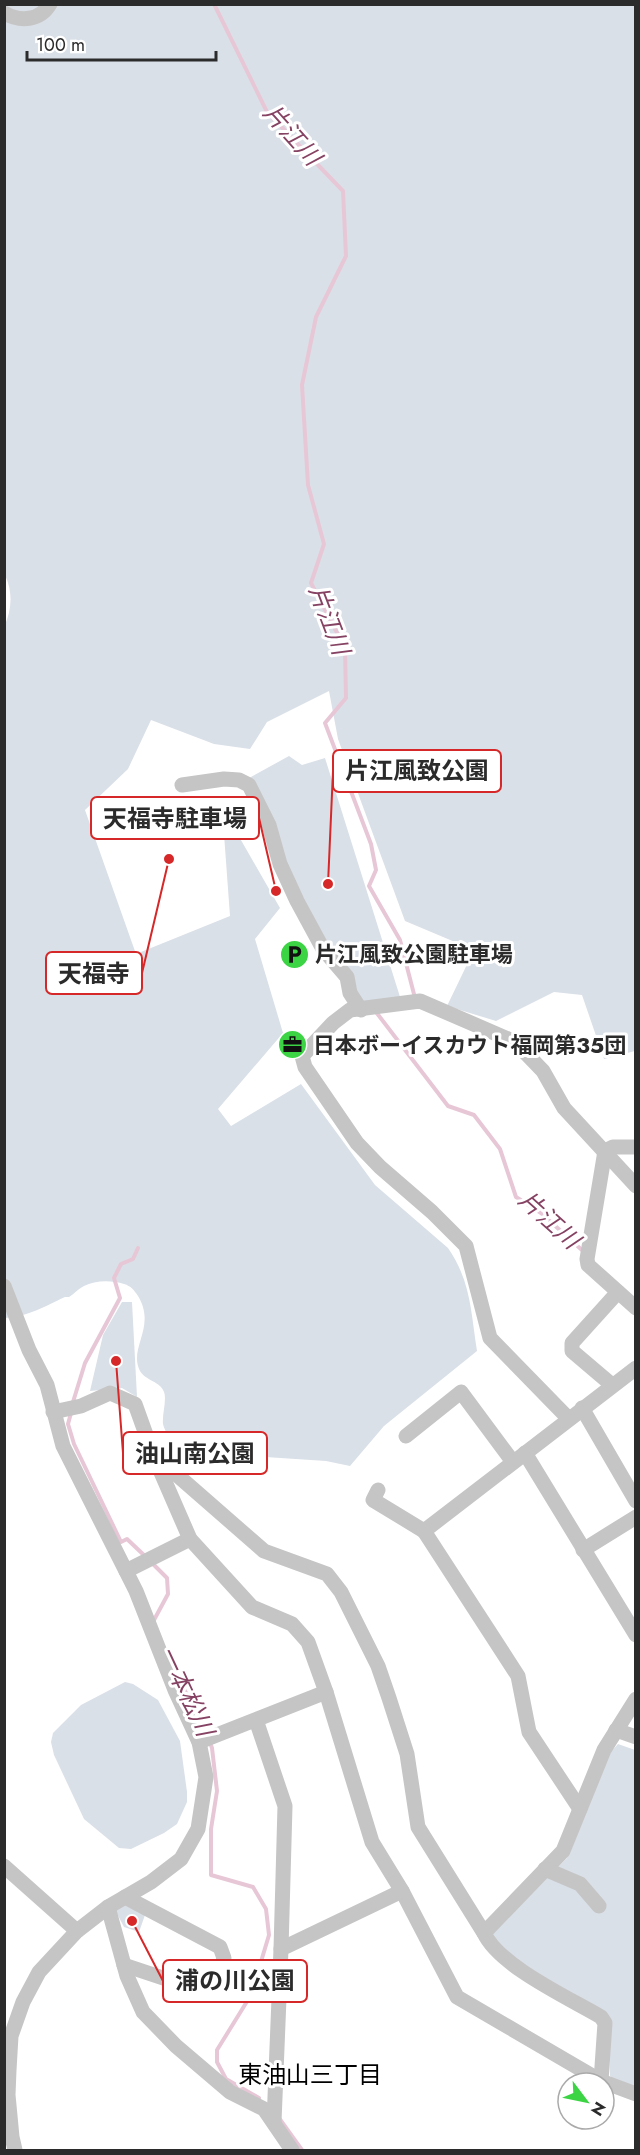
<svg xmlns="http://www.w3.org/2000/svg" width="640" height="2155" font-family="Jost,'Noto Sans JP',sans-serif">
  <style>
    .green { fill: #dae0e8 }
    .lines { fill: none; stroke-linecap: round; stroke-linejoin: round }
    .stream { stroke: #e7c7d6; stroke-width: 4 }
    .minor { stroke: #c5c5c5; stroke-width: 15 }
    .labels { text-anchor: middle; stroke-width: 6; stroke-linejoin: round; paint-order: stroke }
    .poi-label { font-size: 22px; font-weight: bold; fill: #2b2b2b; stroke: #fff; text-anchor: start }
    .water-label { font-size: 24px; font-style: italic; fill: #854262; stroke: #fff }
    .neighbourhood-label { font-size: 24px; fill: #000; stroke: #fff }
    .leader { fill: none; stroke: #d62828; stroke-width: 2 }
    .callout-dot { fill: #d62828; stroke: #fff; stroke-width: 2 }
    .callout { fill: #fff; stroke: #d62828; stroke-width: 2 }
    .callout-label { font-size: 24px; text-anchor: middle; font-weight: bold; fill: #2b2b2b }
  </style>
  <rect width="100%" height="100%" fill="#fff"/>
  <g class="green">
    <path d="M 5,5 L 635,5 L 635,1051 L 604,1059 L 582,995 L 554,992 L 496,1021 L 447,1006 L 474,950 L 405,921 L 338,739 L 329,691 L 267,722 L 250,749 L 214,744 L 151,720 L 128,769 L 85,810 L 136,954 L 230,916 L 222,807 L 280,908 L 255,939 L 283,1033 L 218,1109 L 231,1126 L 301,1084 L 375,1185 L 448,1248 C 471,1281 471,1313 477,1351 L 384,1426 L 350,1466 L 326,1461 L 237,1455 L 209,1474 C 195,1464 166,1440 163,1424 C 162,1414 167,1400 164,1392 C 160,1381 146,1381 140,1371 C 128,1348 157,1327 138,1296 C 134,1290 131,1286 124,1284 C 112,1280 95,1280 84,1286 C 78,1289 74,1294 69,1297 L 65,1297 C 43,1307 30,1316 5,1318 L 4,627 C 12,610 13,592 5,575 Z"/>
    <path d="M 289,756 L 302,765 L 325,758 L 401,1000 L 362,1006 L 301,901 L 249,778 Z"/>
    <path d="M 122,1302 L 132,1302 L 137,1397 L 122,1388 L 90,1391 L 103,1335 Z"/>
    <path d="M 125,1682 L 133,1684 L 158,1700 L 180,1741 L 187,1792 L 187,1802 L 177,1824 L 164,1833 L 131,1849 L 119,1848 L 84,1819 L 54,1755 L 51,1742 L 53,1733 L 81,1705 Z"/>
    <path d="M 618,1744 L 635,1750 L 635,2088 L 615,2081 L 610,2076 L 608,2024 L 515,1960 L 492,1939 L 493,1930 L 567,1858 L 607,1756 Z"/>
    <path d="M 120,1903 L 145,1915 L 139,1932 L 124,1927 L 115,1910 Z"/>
  </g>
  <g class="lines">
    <g class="stream">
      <path d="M 214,4 L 267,112 L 343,191 L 346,256 L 316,317 L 302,385 L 308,485 L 324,544 L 311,583 L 345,648 L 346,698 L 325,723 L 371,844 L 376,870 L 369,886 L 400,940 L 415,998"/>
      <path d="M 376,1012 L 448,1106 L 474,1115 L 500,1149 L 516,1197 L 541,1213 L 583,1251"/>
      <path d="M 73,1402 L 85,1363 L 120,1298 L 114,1278 L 121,1264 L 133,1259 L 138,1248"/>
      <path d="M 71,1413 L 68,1424 L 74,1444 L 121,1542 L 127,1539 L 147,1558"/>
      <path d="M 152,1563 L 167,1578 L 168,1594 L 154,1620"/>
      <path d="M 178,1679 L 202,1720 L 207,1733"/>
      <path d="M 209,1740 L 212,1748 L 217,1791 L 211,1829 L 211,1875 L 253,1887 L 266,1909 L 269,1935 L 251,1995 L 217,2050 L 217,2062 L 226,2079 L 259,2098"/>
      <path d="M 279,2118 L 302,2150"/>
    </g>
    <g class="minor">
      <path d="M 4,13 C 20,22 40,21 50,4"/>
      <path d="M 182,785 L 224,779 L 239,780 L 249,785 L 269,825 L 280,864 L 297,901 L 323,949 L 347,977 L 350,993 L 361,1010"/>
      <path d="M 636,1147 L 613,1147 L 605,1151 L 587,1259 L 588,1265 L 636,1308"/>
      <path d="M 4,1286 L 29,1350 L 47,1385 L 63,1446 L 136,1591 L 175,1690 L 199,1742 L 206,1777 L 198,1829 L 181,1859 L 151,1882 L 108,1907 L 77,1931 L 39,1972 L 23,2002 L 11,2036 L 9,2070 L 8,2095 L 12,2137 L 15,2150"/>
      <path d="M 612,1385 L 572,1351 L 572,1343 L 618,1292"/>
      <path d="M 582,1408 L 636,1501"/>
      <path d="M 53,1412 L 81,1406 L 110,1393 L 135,1404 L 153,1454 L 190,1539 L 252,1607 L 292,1624 L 308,1642 L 326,1692"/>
      <path d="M 568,1418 L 490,1338 L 466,1246 L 432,1212 L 380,1167 L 357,1143 L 305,1067 L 302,1056 L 333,1023 L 350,1010 L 420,1001 L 515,1042 L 543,1071 L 564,1108 L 636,1186"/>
      <path d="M 406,1436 L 461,1392 L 513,1462"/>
      <path d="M 525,1453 L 636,1635"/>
      <path d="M 153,1454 L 264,1551 L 327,1574 L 341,1592 L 378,1666 L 389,1698 L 407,1754 L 418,1827 L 484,1933 L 563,1851 L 604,1750 L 636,1699"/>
      <path d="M 378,1490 L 373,1500 L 424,1531 L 636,1368"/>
      <path d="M 424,1531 L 518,1676 L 529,1732 L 580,1809"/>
      <path d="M 583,1550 L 636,1517"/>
      <path d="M 126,1571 L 190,1539"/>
      <path d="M 256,1720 L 285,1806 L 281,1949"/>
      <path d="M 616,1730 L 636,1737"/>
      <path d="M 199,1742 L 326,1692 L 372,1842 L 402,1891 L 457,1997 L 601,2081 L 636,2094"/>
      <path d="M 4,1866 L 77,1931"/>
      <path d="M 545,1869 L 580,1884 L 599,1906"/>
      <path d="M 108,1907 L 127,1976 L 143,2012 L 176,2046 L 230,2092 L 264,2109 L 292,2150"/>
      <path d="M 484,1933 C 499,1966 569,1998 601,2017 L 605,2023 L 601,2081"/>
      <path d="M 124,1965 L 205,1992 L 214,1989 L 224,1958 L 220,1947 L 125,1897"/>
      <path d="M 274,2122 L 281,1949 L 402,1891"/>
    </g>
  </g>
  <defs>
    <symbol id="parking-disc" viewBox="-11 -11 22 22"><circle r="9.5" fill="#3cd445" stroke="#fff"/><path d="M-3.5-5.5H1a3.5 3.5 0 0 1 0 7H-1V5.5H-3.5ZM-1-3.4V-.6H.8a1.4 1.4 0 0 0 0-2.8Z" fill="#111"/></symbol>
    <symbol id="office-disc" viewBox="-11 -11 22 22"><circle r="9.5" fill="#3cd445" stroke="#fff"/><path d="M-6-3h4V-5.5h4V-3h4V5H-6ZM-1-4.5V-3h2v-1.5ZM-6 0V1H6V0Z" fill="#111"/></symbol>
  </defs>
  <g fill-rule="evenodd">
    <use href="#parking-disc" x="278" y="938" width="33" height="33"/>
    <use href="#office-disc" x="276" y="1028" width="33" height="33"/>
  </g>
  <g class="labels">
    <g class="poi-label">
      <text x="315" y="962">片江風致公園駐車場</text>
      <text x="313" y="1053">日本ボーイスカウト福岡第35団</text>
    </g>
    <g class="water-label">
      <text transform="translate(292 135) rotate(48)" y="8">片江川</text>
      <text transform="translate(329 620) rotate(69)" y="8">片江川</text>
      <text transform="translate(549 1220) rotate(42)" y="8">片江川</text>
      <text transform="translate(186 1691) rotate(65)" y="8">一本松川</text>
    </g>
    <g class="neighbourhood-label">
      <text x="310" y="2083">東油山三丁目</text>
    </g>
  </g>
  <path class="leader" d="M328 884L333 771M276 891L259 818M169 859L142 973M116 1361L123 1453M132 1921L163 1981"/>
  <g class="callout-dot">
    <circle cx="328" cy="884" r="6"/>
    <circle cx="276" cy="891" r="6"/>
    <circle cx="169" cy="859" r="6"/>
    <circle cx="116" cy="1361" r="6"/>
    <circle cx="132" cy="1921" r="6"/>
  </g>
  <g class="callout">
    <rect x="333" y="750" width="168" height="42" rx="6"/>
    <rect x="91" y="797" width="168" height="42" rx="6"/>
    <rect x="46" y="952" width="96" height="42" rx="6"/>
    <rect x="123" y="1432" width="144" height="42" rx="6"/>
    <rect x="163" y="1960" width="144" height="42" rx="6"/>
  </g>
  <g class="callout-label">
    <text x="417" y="779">片江風致公園</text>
    <text x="175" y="827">天福寺駐車場</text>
    <text x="94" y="982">天福寺</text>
    <text x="195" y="1462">油山南公園</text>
    <text x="235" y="1989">浦の川公園</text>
  </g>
  <rect width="640" height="2155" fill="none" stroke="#2b2b2b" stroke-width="12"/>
  <g transform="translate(586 2101) rotate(122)"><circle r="28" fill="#ffffff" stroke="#aaaaaa" stroke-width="1.5"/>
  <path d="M0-4.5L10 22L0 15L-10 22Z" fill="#3cd445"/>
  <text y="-9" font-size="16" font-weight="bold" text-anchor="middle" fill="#2b2b2b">N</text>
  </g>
  <path d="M27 51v9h189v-9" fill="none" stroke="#2b2b2b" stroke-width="3"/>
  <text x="36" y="51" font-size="18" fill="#2b2b2b" stroke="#ffffff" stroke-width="4.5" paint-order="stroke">100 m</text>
</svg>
